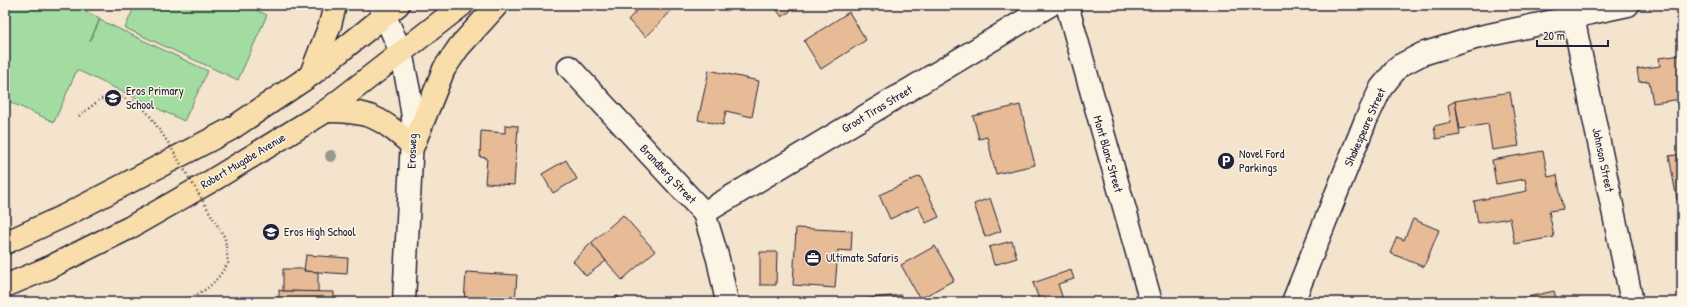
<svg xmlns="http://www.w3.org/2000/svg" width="1687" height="307" font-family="'Patrick Hand',sans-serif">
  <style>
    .green { fill: #a2dca1; stroke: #627f6e }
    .building { fill: #e6bb96; stroke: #22223b }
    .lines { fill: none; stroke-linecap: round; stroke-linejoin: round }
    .minor-casing { stroke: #22223b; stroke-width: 25 }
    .tertiary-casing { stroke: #22223b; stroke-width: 25 }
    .primary-casing { stroke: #22223b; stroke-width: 25 }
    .minor { stroke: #fcf5e5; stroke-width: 22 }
    .tertiary { stroke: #fcf5e5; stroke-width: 22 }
    .primary { stroke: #f9deab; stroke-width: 22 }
    .path-bridge { stroke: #22223b; stroke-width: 2.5; stroke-dasharray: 1 3; stroke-linecap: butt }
    .tree { fill: #96988e }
    .labels { text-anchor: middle; stroke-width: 3; stroke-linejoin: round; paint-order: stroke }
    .poi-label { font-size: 12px; fill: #22223b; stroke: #fcf5e5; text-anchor: start }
    .street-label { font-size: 12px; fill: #22223b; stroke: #fcf5e5 }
  </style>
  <rect width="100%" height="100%" fill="#f5e4cd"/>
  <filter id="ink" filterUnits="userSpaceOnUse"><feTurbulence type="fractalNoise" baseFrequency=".025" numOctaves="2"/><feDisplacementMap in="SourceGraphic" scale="8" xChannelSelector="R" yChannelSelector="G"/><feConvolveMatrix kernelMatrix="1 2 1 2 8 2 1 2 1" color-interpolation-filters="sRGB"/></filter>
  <g filter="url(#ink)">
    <g class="green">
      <path d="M 5,5 L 70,5 L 100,18 L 90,41 L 100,20 L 208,71 L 184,121 L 77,70 L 54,122 L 5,100 Z"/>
      <path d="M 135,5 L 245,5 L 267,15 L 238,80 L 125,28 Z"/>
    </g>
    <g class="building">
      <path d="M 636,5 L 677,5 L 646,37 L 628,20 L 639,8 Z"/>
      <path d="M 773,5 L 799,5 L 782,17 Z"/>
      <path d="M 868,5 L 885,5 L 872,12 Z"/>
      <path d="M 849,12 L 866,40 L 821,69 L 804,41 Z"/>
      <path d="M 1682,55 L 1682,99 L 1653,103 L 1649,81 L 1639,82 L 1637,69 L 1660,66 L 1659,58 Z"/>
      <path d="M 709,70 L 759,81 L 752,117 L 726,111 L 723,125 L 698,120 Z"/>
      <path d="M 1510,92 L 1519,146 L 1492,150 L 1488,124 L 1460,129 L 1455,101 Z"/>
      <path d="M 1455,101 L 1460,135 L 1436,139 L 1434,126 L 1451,122 L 1448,105 Z"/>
      <path d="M 1020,105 L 1035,165 L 996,174 L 987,137 L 979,139 L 973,116 Z"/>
      <path d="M 505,125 L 518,126 L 514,185 L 485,183 L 487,158 L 480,157 L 481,131 L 505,133 Z"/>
      <path d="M 1543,151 L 1548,177 L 1557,175 L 1563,209 L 1549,211 L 1554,237 L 1515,244 L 1510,218 L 1478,223 L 1474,201 L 1527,191 L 1525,179 L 1496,184 L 1492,160 Z"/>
      <path d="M 1682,154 L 1682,199 L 1677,200 L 1669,156 Z"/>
      <path d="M 566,160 L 577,179 L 553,193 L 542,174 Z"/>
      <path d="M 920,176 L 939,217 L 926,223 L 918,206 L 890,219 L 879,195 Z"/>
      <path d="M 990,198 L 1001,231 L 985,237 L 974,204 Z"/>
      <path d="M 623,215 L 655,251 L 622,280 L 591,243 Z"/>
      <path d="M 1413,219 L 1439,230 L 1424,267 L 1390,253 L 1397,237 L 1404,240 Z"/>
      <path d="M 796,228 L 852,231 L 851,251 L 838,250 L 835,288 L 793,285 Z"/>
      <path d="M 1012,241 L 1017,258 L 994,265 L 989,247 Z"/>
      <path d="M 591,243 L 606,261 L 586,276 L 573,261 Z"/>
      <path d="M 935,246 L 954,280 L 920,299 L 901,265 Z"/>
      <path d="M 760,252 L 777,252 L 776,285 L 760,285 Z"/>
      <path d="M 306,255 L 348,258 L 347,274 L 304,271 Z"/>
      <path d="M 283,269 L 305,269 L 304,271 L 318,272 L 318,292 L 283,291 Z"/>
      <path d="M 1071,270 L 1074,279 L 1058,284 L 1064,302 L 1040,302 L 1033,283 Z"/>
      <path d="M 466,272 L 517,275 L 515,302 L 464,302 Z"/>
      <path d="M 1679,285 L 1682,285 L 1682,302 Z"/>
      <path d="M 279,290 L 283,291 L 334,292 L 334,302 L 279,302 Z"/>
      <path d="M 1554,291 L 1557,302 L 1515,302 L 1514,300 Z"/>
      <path d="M 901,295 L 902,302 L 835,302 Z"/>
      <path d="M 618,296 L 620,302 L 603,302 Z"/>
    </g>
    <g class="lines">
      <defs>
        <g id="minor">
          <path d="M 1067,5 L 1151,302"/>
          <path d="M 1573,17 L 1632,302"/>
          <path d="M 569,67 L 704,213 L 718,259 L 727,302"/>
          <path d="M 704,213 L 1050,5"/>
          <path d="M 1293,302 L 1365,122 L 1381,88 L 1399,66 L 1422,54 L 1475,38 L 1628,5"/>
        </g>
        <path id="tertiary" d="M 380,5 L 401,52 L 409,91 L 413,118 L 404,302"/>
        <g id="primary">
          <path d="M 311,74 L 330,25 L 335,5"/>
          <path d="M 326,111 C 371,111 379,117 413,146 L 444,69 L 459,47 L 497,5"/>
          <path d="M 5,243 L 66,215 L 231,129 L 311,75 L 398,5"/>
          <path d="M 5,286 L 46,269 L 129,228 L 213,180 L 326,111 L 462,5"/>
        </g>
      </defs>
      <use href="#minor" class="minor-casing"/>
      <use href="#tertiary" class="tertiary-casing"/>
      <use href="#primary" class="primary-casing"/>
      <use href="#minor" class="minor"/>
      <use href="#tertiary" class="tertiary"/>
      <use href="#primary" class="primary"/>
      <path class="path-bridge" d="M 79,116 L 101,99 L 119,97 L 138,102 L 150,116 L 169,144 L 225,238 L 228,263 C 213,287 205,292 180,302"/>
    </g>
    <circle class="tree" cx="331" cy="156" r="6"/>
  </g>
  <defs>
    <symbol id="school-disc" viewBox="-11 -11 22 22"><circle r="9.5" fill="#22223b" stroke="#fcf5e5"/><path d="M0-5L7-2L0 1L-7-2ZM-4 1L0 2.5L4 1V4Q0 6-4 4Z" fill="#fff"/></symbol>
    <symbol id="parking-disc" viewBox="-11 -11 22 22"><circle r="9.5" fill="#22223b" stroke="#fcf5e5"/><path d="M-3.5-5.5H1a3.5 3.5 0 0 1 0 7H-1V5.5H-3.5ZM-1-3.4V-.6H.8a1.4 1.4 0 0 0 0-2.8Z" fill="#fff"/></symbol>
    <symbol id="office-disc" viewBox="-11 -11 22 22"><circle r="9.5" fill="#22223b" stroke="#fcf5e5"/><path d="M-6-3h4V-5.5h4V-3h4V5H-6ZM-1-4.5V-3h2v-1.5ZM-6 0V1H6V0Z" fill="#fff"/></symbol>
  </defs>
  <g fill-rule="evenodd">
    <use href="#school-disc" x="103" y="88" width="20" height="20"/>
    <use href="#parking-disc" x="1216" y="151" width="20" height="20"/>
    <use href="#school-disc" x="261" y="222" width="20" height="20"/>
    <use href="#office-disc" x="803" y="248" width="20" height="20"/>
  </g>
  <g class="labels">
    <g class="poi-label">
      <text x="126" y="95">Eros Primary<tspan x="126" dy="14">School</tspan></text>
      <text x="1239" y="158">Novel Ford<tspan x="1239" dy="14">Parkings</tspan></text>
      <text x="284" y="236">Eros High School</text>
      <text x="826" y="262">Ultimate Safaris</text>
    </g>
    <g class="street-label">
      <text transform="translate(877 109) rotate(-31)" y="4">Groot Tiras Street</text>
      <text transform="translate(1365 127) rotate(-66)" y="4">Shakespeare Street</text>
      <text transform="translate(412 151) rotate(-88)" y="4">Erosweg</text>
      <text transform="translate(1108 154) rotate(74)" y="4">Mont Blanc Street</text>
      <text transform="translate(1603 160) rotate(78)" y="4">Johnson Street</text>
      <text transform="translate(243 161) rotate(-31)" y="4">Robert Mugabe Avenue</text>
      <text transform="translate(668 174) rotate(47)" y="4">Brandberg Street</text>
    </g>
  </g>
  <rect width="1687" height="307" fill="none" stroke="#fcf5e5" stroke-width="20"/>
  <rect x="10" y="10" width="1667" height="287" fill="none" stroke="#22223b" stroke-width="1.5" filter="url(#ink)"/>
  <path d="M1537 40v6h71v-6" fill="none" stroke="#22223b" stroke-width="2"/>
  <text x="1543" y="40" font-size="12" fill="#22223b" stroke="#fcf5e5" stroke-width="3" paint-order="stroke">20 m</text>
</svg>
